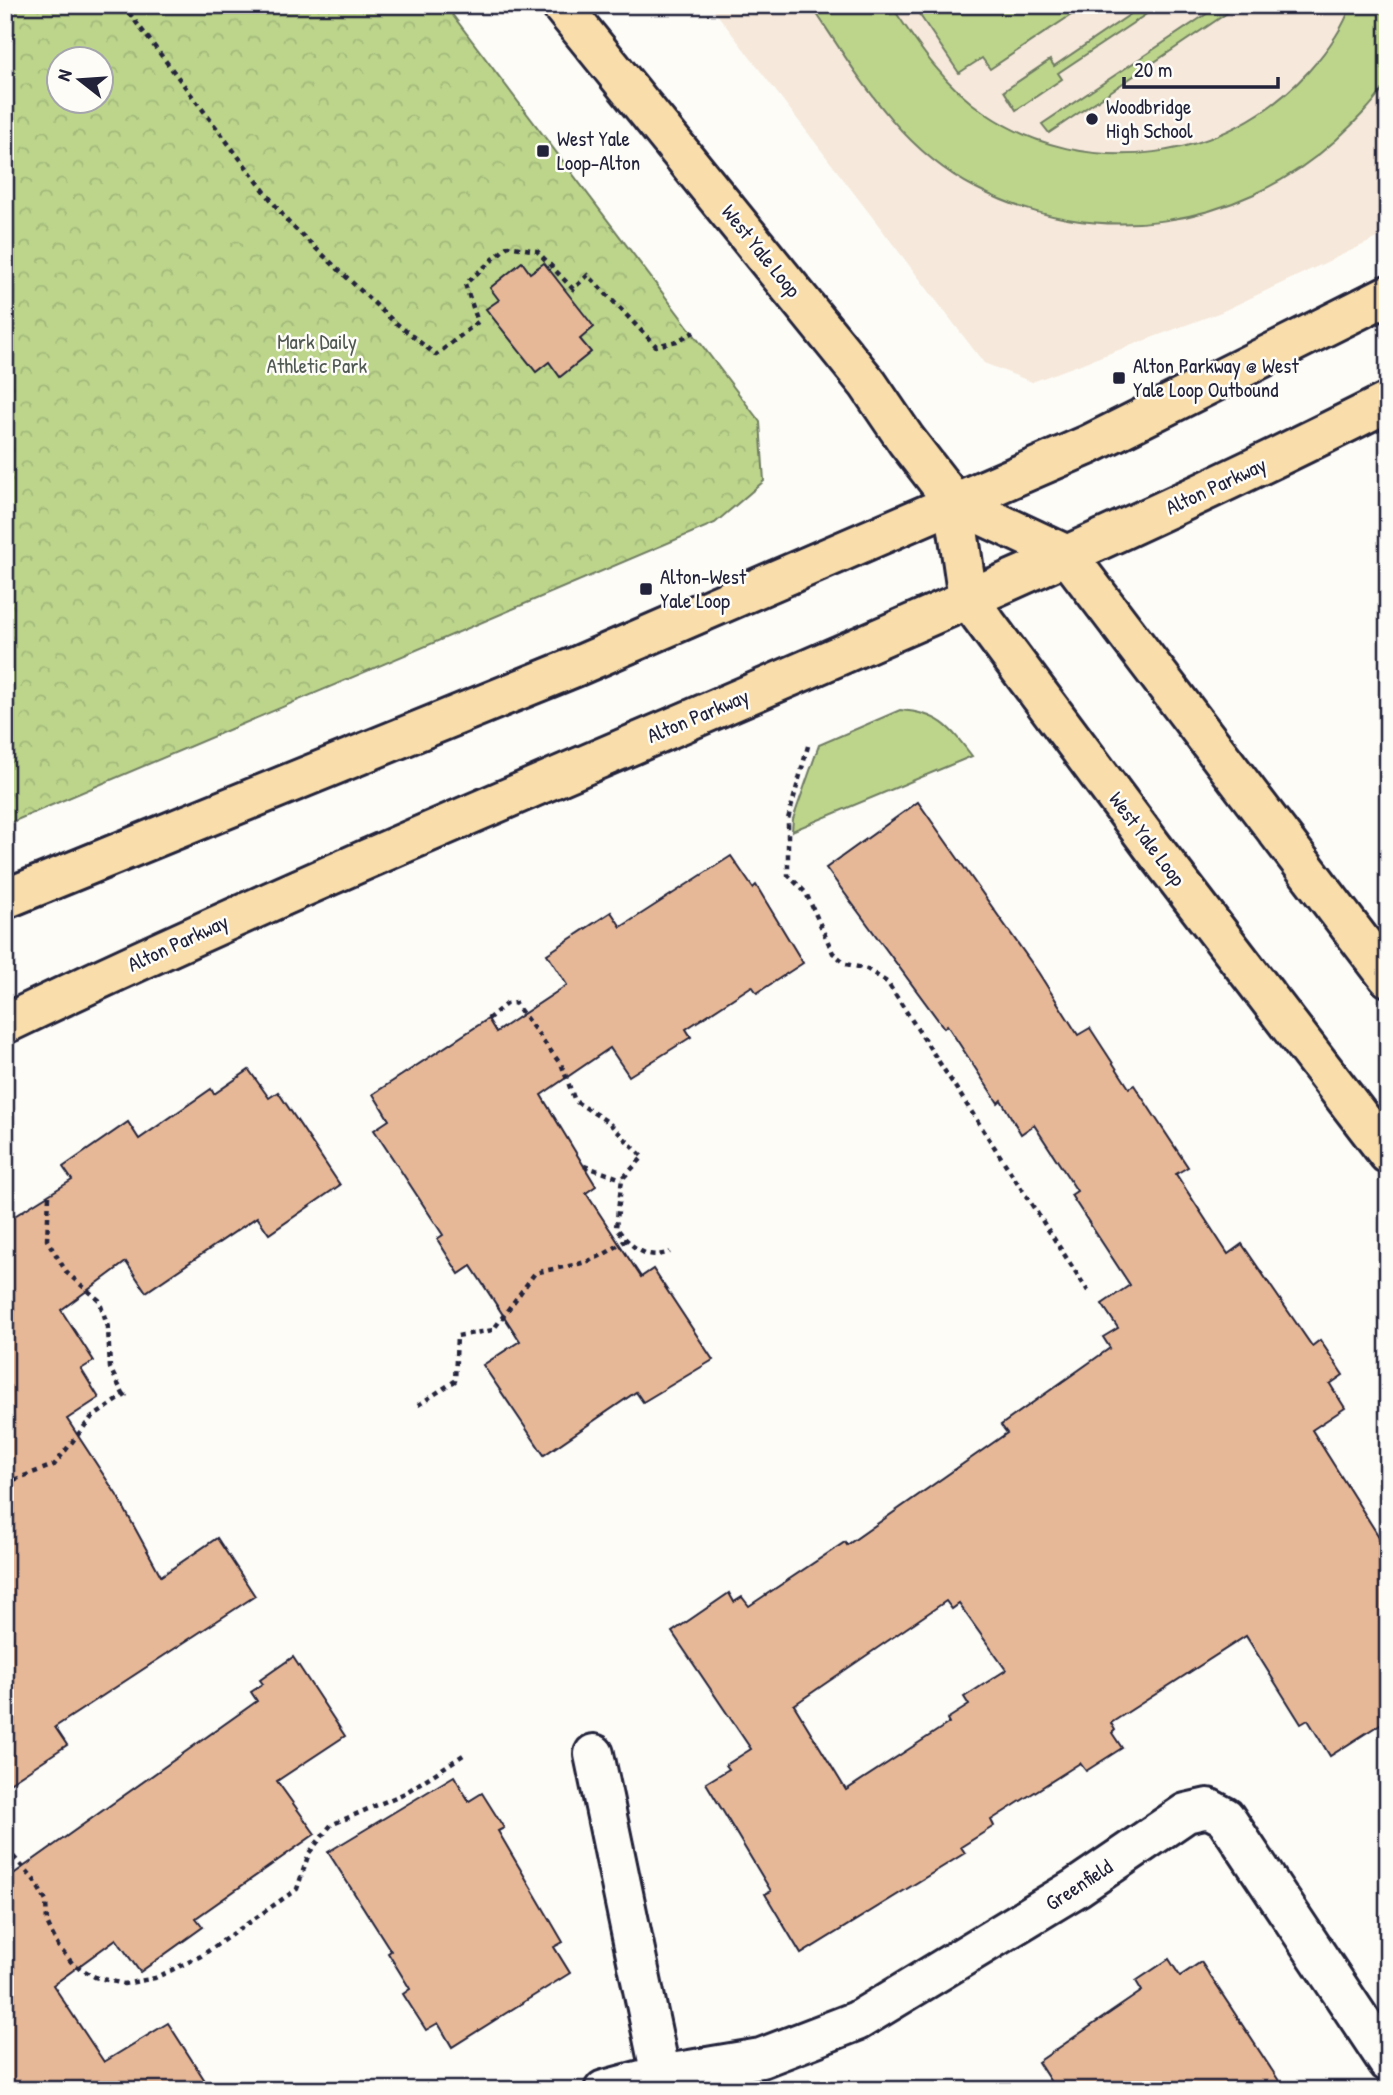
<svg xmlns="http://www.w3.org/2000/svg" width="1393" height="2095" font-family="'Patrick Hand',sans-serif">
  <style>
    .built { fill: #f6e8da }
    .grass { fill: #bcd58b; stroke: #6f7c63; stroke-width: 2 }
    .park { fill: url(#park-crowns); stroke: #6f7c63; stroke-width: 2; fill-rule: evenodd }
    .building { fill: #e7b897; stroke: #22223b; stroke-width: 2; fill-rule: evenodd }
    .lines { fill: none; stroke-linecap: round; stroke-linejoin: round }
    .minor-casing { stroke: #22223b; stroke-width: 44 }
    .major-casing { stroke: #22223b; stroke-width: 44 }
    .path { stroke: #22223b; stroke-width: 4.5; stroke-dasharray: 5 5; stroke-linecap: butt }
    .minor { stroke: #fdfcf7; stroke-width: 38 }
    .major { stroke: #f9deab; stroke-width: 38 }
    .poi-dot { fill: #22223b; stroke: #fdfcf7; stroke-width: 2.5 }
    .labels { text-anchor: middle; stroke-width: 5; stroke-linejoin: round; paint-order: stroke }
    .poi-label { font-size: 21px; fill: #22223b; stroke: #fdfcf7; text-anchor: start }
    .street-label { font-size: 21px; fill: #22223b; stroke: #fdfcf7 }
    .park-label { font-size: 21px; fill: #505853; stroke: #fdfcf7 }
  </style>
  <defs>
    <pattern id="park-crowns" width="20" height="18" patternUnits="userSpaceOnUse" patternTransform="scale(1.75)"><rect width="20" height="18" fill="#bcd58b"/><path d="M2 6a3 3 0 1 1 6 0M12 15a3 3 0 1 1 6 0" fill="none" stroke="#a1b779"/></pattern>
  </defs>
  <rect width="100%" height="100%" fill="#fdfcf7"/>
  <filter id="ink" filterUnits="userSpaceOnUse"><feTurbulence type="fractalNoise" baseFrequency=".0143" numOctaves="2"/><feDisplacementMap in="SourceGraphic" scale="14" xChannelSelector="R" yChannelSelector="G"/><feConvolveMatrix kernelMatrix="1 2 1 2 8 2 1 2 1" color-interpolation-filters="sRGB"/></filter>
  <g filter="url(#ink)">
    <path class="built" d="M 710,5 L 1388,5 L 1388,233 L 1221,312 L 1032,382 L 984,363 Z"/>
    <g class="grass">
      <path d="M 811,5 L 891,5 C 917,44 945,87 985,113 C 1086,182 1227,162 1308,72 C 1325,53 1343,30 1351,5 L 1388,5 C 1388,21 1392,67 1388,80 C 1382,96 1349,128 1336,140 C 1237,229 1095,250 976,188 C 899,149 857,74 811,5 Z"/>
      <path d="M 913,5 L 1086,5 L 990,69 L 982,58 L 959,73 Z"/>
      <path d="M 1144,5 L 1160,5 L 1058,73 L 1062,79 L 1016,110 L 1004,91 L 1050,60 L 1054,66 Z"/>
      <path d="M 1220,5 L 1239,5 L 1049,133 L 1042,124 Z"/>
      <path d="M 900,710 C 939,713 949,726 972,756 L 792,831 L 793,819 L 819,745 Z"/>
    </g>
    <path class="park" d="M 5,5 L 445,5 L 760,422 L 764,481 L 715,523 L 5,825 ZM 60,60 L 102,60 L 102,102 L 60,102 Z"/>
    <g class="building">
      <path d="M 522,262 L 530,273 L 544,263 L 594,327 L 580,339 L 591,352 L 560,377 L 549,362 L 536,372 L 486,309 L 499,300 L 490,288 Z"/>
      <path d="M 918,802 L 1038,972 L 1078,1035 L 1090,1028 L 1129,1088 L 1134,1085 L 1188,1167 L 1176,1174 L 1228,1254 L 1242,1244 L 1312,1346 L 1320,1340 L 1343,1375 L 1330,1384 L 1345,1408 L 1312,1430 L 1388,1551 L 1388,1719 L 1330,1756 L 1308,1720 L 1301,1724 L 1246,1636 L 1111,1723 L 1115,1730 L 1112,1733 L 1122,1748 L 1086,1771 L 1080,1763 L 991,1820 L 994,1826 L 961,1847 L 965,1853 L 801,1954 L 765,1894 L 771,1891 L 706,1783 L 729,1769 L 726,1765 L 751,1749 L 672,1632 L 729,1593 L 734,1602 L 742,1597 L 749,1606 L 845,1542 L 847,1545 L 1007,1433 L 1001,1425 L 1110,1348 L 1103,1337 L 1118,1328 L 1102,1304 L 1130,1285 L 1071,1195 L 1077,1191 L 1034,1125 L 1021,1134 L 1001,1100 L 998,1103 L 947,1025 L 944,1028 L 826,868 ZM 946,1601 L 952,1609 L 959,1604 L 1006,1670 L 964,1697 L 969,1705 L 947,1719 L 949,1723 L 846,1790 L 794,1705 Z"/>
      <path d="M 731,856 L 753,888 L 756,885 L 803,963 L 757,993 L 752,986 L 686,1029 L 691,1037 L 629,1076 L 610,1048 L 541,1095 L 596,1186 L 586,1193 L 641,1277 L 653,1269 L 713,1360 L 643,1402 L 636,1392 L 544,1455 L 483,1365 L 520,1341 L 471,1266 L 459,1274 L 437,1239 L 443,1235 L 374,1130 L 389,1120 L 373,1094 L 488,1019 L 496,1032 L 567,985 L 547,954 L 611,912 L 621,927 Z"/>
      <path d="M 249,1070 L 269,1098 L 278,1092 L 340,1185 L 269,1234 L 257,1217 L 146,1292 L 126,1262 L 61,1310 L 94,1361 L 81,1369 L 99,1398 L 67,1419 L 118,1497 L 161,1576 L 217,1538 L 255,1596 L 55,1727 L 67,1745 L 5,1786 L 5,1222 L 72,1180 L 63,1167 L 128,1122 L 139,1139 L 211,1089 L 214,1094 Z"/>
      <path d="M 293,1657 L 345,1736 L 277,1781 L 315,1834 L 196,1918 L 203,1927 L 140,1972 L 116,1939 L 53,1985 L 104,2062 L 168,2023 L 211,2090 L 5,2090 L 5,1880 L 257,1701 L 251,1692 L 263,1684 L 260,1680 Z"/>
      <path d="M 454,1776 L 469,1801 L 482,1793 L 504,1828 L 498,1831 L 563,1942 L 554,1947 L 570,1973 L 452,2047 L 438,2023 L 426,2030 L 403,1994 L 410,1989 L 388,1953 L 391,1951 L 328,1852 Z"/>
      <path d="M 1169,1959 L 1180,1976 L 1201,1962 L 1285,2090 L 1056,2090 L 1038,2062 L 1142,1991 L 1136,1981 Z"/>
    </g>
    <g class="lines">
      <defs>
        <g id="minor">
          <path d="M 594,1754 L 664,2090"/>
          <path d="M 604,2090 L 660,2075 L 761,2058 L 857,2021 L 1076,1888 L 1186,1813 L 1208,1808 L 1225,1817 L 1388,2062"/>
        </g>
        <g id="major">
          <path d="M 561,5 L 868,384 L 906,440 L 954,502 L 1067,555 L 1388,977"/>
          <path d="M 954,502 L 968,599 L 1158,854 L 1388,1154"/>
          <path d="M 5,899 L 575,667 L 1088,445 L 1388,295"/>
          <path d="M 5,1024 C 461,805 937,630 1388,402"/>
        </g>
      </defs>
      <use href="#minor" class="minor-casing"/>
      <use href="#major" class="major-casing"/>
      <g class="path">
        <path d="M 123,5 L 288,222 L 391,319 L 436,355 L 478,322 L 465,284 L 508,246 L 537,251 L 573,289 L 588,275 L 656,346 L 677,341 L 694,332"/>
        <path d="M 808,746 L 788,819 L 788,875 L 806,893 L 833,953 L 846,964 L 867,969 L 887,982 L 1088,1291"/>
        <path d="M 488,1019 L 506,1004 L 515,1003 L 562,1066 L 575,1101 L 608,1122 L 643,1157 L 622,1179 L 616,1227 C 630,1246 645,1261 670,1252"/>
        <path d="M 584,1166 L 622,1179"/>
        <path d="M 49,1196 L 47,1240 L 67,1273 L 99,1300 L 108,1327 L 110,1368 L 124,1396"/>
        <path d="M 418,1405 L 455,1381 L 457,1336 L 493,1330 L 535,1273 C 576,1263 589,1267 626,1240"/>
        <path d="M 5,1483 L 54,1465 L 91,1418 L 130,1392"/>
        <path d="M 5,1851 L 13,1856 L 34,1880 L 46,1901 L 47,1923 L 58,1946 L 73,1964 L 95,1977 L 124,1984 L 155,1978 L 201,1956 L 297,1889 L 309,1853 L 331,1825 L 405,1793 L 465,1754"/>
      </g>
      <use href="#minor" class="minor"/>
      <use href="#major" class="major"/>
    </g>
  </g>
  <g class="poi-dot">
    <circle cx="1092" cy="119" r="7"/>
    <rect x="536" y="144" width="14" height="14" rx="3.5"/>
    <rect x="1112" y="371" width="14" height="14" rx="3.5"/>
    <rect x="639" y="582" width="14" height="14" rx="3.5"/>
  </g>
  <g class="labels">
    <g class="poi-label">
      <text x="1106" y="114">Woodbridge<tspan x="1106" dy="24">High School</tspan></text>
      <text x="557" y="146">West Yale<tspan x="557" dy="24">Loop-Alton</tspan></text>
      <text x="1133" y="373">Alton Parkway @ West<tspan x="1133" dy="24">Yale Loop Outbound</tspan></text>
      <text x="660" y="584">Alton-West<tspan x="660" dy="24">Yale Loop</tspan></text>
    </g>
    <g class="street-label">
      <text transform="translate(761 251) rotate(51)" y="7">West Yale Loop</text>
      <text transform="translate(1216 486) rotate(-25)" y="7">Alton Parkway</text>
      <text transform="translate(698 716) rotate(-23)" y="7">Alton Parkway</text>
      <text transform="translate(1147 839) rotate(53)" y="7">West Yale Loop</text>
      <text transform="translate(178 943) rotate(-25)" y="7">Alton Parkway</text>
      <text transform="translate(1079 1885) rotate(-33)" y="7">Greenfield</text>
    </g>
    <g class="park-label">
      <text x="317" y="349">Mark Daily<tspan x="317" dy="24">Athletic Park</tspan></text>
    </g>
  </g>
  <rect width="1393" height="2095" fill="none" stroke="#fdfcf7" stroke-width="28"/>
  <rect x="14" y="14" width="1365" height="2067" fill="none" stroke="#22223b" stroke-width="2.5" filter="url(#ink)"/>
  <g transform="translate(80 80) rotate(287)"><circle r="33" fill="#fdfcf7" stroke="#a5a5ac" stroke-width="2"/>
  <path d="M0-5L12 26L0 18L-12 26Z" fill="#22223b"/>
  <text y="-10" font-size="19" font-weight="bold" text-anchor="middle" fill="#22223b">N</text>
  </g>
  <path d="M1124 77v10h154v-10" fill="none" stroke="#22223b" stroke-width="3.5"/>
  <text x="1134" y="77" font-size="21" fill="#22223b" stroke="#fdfcf7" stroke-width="5" paint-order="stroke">20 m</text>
</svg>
